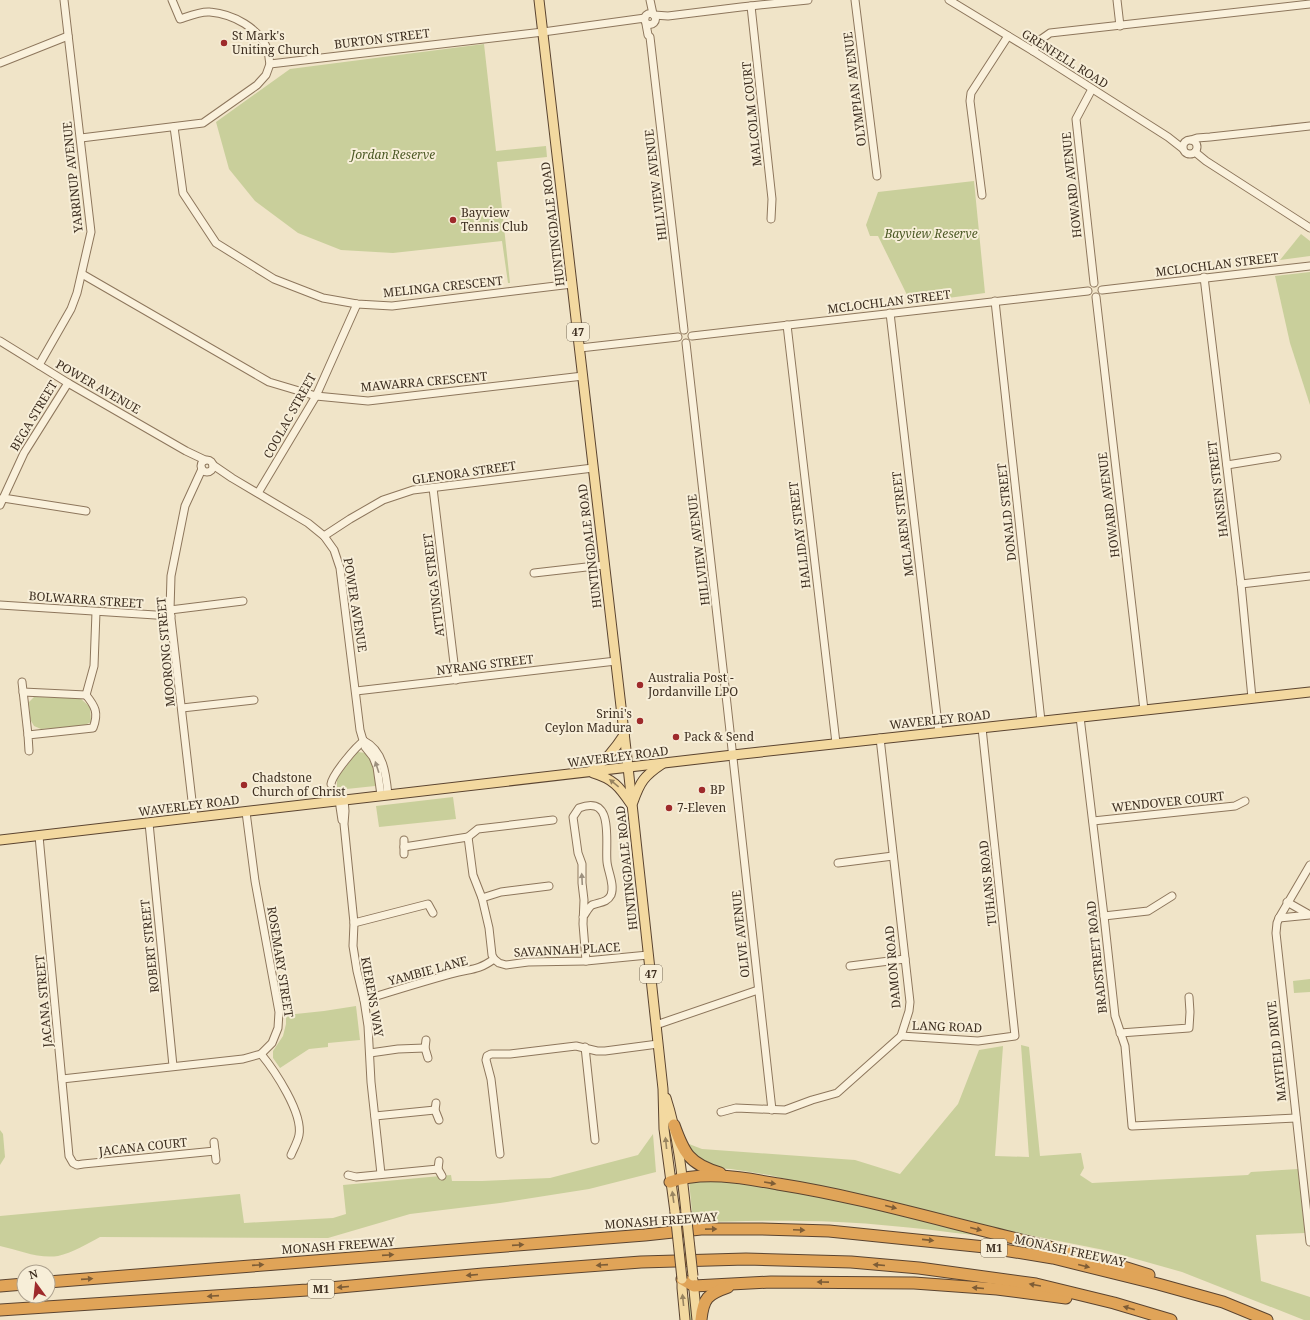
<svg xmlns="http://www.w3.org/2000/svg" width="1310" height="1320" font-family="'Noto Serif',serif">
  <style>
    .green { fill: #c9cf9b }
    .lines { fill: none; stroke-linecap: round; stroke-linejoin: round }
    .minor-casing { stroke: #8d765c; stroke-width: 9 }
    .major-casing { stroke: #5b4430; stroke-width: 11 }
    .highway-casing { stroke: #5b4430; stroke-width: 13 }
    .minor { stroke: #faf1dc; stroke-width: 7 }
    .major { stroke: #f3d9a0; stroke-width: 9 }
    .highway { stroke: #e0a458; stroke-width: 11 }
    .major-bridge-casing { stroke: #5b4430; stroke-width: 11; stroke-linecap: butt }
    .major-bridge { stroke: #f3d9a0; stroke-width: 9 }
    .oneway { fill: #9c907e }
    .oneway2 { fill: #988460 }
    .oneway3 { fill: #7e5d36 }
    .poi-dot { fill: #9e2a2b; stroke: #f7eed8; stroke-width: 1.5 }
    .labels { text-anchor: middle; stroke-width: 4; stroke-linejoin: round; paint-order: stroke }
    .shield { fill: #f7eed8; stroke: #756857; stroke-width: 1 }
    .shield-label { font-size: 11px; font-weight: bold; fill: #3d2e20 }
    .poi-label { font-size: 12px; fill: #3d2e20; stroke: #f7eed8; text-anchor: start }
    .street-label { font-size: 12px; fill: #3d2e20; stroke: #f7eed8 }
    .park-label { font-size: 12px; font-style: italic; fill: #4d5a26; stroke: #f7eed8 }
  </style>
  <rect width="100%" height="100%" fill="#f0e4c8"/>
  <g class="green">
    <path d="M 484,44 L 496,151 L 546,146 L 547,157 L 497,162 L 510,283 L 508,283 L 502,241 L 393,253 L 341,250 L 298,233 L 255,201 L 229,169 L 216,122 L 290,69 Z"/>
    <path d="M 974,181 L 985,293 L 911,303 L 878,236 L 870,236 L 866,225 L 878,192 Z"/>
    <path d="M 1301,234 L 1310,241 L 1310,256 L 1280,260 Z"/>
    <path d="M 1310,272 L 1310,405 L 1290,343 L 1275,276 Z"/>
    <path d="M 34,697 L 80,698 L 90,707 L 91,722 L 83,726 L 41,729 L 34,726 L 30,719 L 29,702 Z"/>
    <path d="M 358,752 L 366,753 C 373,762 379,775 375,786 L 337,790 L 337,778 L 352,759 Z"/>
    <path d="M 453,797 L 456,819 L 379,827 L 376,806 Z"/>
    <path d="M 1310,979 L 1310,992 L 1294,993 L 1293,981 Z"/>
    <path d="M 356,1006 L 360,1040 L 328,1043 L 328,1047 L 309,1049 L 280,1068 L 273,1058 L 273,1051 L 283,1036 L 286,1024 L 286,1015 L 324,1011 Z"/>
    <path d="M 1021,1045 L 1029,1047 L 1040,1156 L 1081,1153 L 1084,1168 L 1080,1175 L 1092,1183 L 1248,1175 L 1251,1172 L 1298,1169 L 1305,1233 L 1256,1235 L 1261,1281 L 1310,1297 L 1310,1320 L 1304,1320 L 1182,1272 L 1104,1250 L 998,1229 L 944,1214 L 943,1216 L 769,1175 L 731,1169 L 710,1168 L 694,1155 L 689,1144 L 702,1149 L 855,1160 L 900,1174 L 958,1104 L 979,1050 L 1003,1046 L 995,1156 L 1029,1157 Z"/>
    <path d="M 0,1130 L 3,1134 L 5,1157 L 0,1165 Z"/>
    <path d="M 653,1134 L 656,1172 L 589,1189 L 500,1203 L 410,1214 L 328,1238 L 100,1237 C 87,1244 72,1253 58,1256 C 39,1259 18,1250 0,1246 L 0,1216 L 240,1194 L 244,1223 L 333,1218 L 346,1214 L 343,1185 L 451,1175 L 452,1181 L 482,1181 L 550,1178 L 638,1155 Z"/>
    <path d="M 691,1180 L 746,1183 L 836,1198 L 974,1232 L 973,1235 C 916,1228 858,1221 800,1221 C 764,1220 729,1222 693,1222 L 689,1181 Z"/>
    <path d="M 691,1297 L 693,1320 L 689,1320 L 687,1298 Z"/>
  </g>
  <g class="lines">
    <defs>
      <g id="minor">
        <path d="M 172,0 L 180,19 C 189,16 201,11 210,12 C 233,14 260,28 268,51 C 269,55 269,60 270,64"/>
        <path d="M 650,0 L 653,14"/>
        <path d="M 855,0 L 877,176"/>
        <path d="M 949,0 L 1033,51 L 1168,137 L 1182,148"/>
        <path d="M 1117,0 L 1120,26"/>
        <path d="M 751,6 L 772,199 L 771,219"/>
        <circle cx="650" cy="19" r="5.5"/>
        <path d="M 654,15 L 668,16 L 741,7 L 808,0"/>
        <path d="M 646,24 L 648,35 L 650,37 L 684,330"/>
        <path d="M 1033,51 L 1040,40 L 1050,33 L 1310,4"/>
        <path d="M 0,63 L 68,36"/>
        <path d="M 1092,89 L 1076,119 L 1094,283"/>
        <path d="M 174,127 L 183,193 L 216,243 L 274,279 L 323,298 L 357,304 L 392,306 L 572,284"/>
        <path d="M 81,138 L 203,123 L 257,85 L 266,75 L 270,64 L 543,32 L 645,18"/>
        <circle cx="1190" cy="147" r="7"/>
        <path d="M 1191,140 L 1197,138 L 1210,137 L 1310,126"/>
        <path d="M 1195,152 L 1206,161 L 1310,228"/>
        <path d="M 982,195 L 970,101 L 971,93 L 1008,36"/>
        <path d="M 82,274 L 269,382 L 316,396 L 368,401 L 583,376"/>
        <path d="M 1204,277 L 1241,584 L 1252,698"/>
        <path d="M 1102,290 L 1310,266"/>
        <path d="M 1096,297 L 1144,710"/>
        <path d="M 995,301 L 1041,721"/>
        <path d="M 890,313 L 939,733"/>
        <path d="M 787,325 L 836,743"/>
        <path d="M 692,336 L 1088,291"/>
        <path d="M 0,341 L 68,383 L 186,451 L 205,460"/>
        <path d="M 686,343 L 727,704 L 772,1110"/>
        <path d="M 580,348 L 678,337"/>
        <path d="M 39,365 L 71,309 L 77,293 L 91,232 L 64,0"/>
        <circle cx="207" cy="466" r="6"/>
        <path d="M 213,465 L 232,478 L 308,523 L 324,536 L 334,550 L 340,568 L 360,730 L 365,747 L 373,757 L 377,767 L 381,795"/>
        <path d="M 1227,465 L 1277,457"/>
        <path d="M 433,488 L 456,680"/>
        <path d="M 258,493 L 316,396 L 357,304"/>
        <path d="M 3,498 L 86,511"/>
        <path d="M 0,505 L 24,453 L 68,383"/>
        <path d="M 324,536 L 350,519 L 383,500 L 413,490 L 593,468"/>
        <path d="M 534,573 L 604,565"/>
        <path d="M 1241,584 L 1310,576"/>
        <path d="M 0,605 L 171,616"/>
        <path d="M 170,610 L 243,601"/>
        <path d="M 22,682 L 28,735"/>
        <path d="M 356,691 L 616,661"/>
        <path d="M 23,692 L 86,695"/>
        <path d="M 86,695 L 94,666 L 96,612"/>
        <path d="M 182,708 L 254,700"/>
        <path d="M 1080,717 L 1104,916 L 1115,1016 L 1125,1046 L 1132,1126 L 1296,1118"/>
        <path d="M 364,741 C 384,751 386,775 388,795"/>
        <path d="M 29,751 L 28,735 L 93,728 C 99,713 95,706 86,695"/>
        <path d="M 331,784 C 332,775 356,746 364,741"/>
        <path d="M 339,800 L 342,820"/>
        <path d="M 344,800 L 345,811 L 344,824 L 354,923 L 353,946 L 357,971 L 364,1000 L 368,1026 L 371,1082 L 381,1174"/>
        <path d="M 194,818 L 170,610 L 171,576 L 185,506 L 202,469"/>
        <path d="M 1093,821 L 1235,806 L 1245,801"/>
        <path d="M 149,823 L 173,1066"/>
        <path d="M 39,836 L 69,1156 L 73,1163 L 77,1165 L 83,1164 L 215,1151"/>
        <path d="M 468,837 L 473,875 L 482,898 L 489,928 L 492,955 L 494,959 L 499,963 L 506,965 L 528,962 L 586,961 L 648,955"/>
        <path d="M 404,840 L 404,854"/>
        <path d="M 404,847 L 468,837 L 478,829 L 553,820"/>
        <path d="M 838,863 L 893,856"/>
        <path d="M 1310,865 L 1279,918 L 1277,923 L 1276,933 L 1310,1242"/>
        <path d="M 482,898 L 501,892 L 549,886"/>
        <path d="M 1104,916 L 1148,911 L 1172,896"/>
        <path d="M 583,917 C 586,913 588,908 592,905 C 599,902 607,903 611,895 C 615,885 608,872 607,862 C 605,842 615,794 579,808 L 573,817 L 578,853 L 582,864 L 582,883 L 584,900 L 583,924 L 586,961"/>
        <path d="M 1279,918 L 1310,915 L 1287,902"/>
        <path d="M 354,923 L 428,904 L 433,913"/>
        <path d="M 850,966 L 905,959"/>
        <path d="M 364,1000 C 393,991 422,982 451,974 C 470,968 476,972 494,959"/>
        <path d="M 656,1025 L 758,990"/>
        <path d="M 1120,1033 L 1189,1028 L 1190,1012 L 1189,997"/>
        <path d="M 901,1036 L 978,1041 L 1015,1036 L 982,728"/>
        <path d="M 426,1040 L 425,1048 L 428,1058"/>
        <path d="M 585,1047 L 595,1140"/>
        <path d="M 370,1053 L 398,1049 L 425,1048"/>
        <path d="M 261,1054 C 275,1071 303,1113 299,1135 C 298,1141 294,1148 291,1155"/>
        <path d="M 62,1079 L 243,1059 L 261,1054 L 272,1043 L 278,1028 L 279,1012 L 255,881 L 246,812"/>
        <path d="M 436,1103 L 435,1110 L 439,1120"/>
        <path d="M 721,1112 L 736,1108 L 785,1110 L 812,1100 L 837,1093 L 901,1036 L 909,1011 L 910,1002 L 880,738"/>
        <path d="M 375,1116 L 435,1110"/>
        <path d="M 214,1142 L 216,1160"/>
        <path d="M 500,1154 L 491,1079 L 486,1060 L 487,1056 L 491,1054 L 510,1054 L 576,1046 L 597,1051 L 605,1051 L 658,1044"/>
        <path d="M 439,1161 L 438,1169 L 442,1176"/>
        <path d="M 348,1175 L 356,1177 L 438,1169"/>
      </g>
      <g id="major">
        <path d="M 539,0 L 628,767 L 663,1089 L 664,1129 L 675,1212"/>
        <path d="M 592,770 C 606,761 615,749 624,735"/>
        <path d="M 593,773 C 613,779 619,786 631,804"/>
        <path d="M 633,802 C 640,782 644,776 662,764"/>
        <path d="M 0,840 L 733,755 L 1310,692"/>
        <path d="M 666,1098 C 678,1135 682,1174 686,1212"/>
        <path d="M 682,1279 L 682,1288 L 685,1320"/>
        <path d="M 693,1280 L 697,1320"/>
      </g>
      <g id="highway">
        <path d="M 674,1125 C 684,1153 689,1164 720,1173"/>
        <path d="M 670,1182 C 704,1170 744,1178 778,1184 C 848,1195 917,1214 985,1231 C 1040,1245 1096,1257 1149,1275"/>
        <path d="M 682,1279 L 694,1286 L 771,1282 L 914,1283 L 997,1289 L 1066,1298"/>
        <path d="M 48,1282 L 645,1235 L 701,1229 L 760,1229 L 829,1231 L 985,1247 L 1053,1258 L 1158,1284 L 1223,1302 L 1267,1320"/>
        <path d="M 0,1286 L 24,1284"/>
        <path d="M 0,1310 L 307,1290 L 483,1274 L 641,1262 L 746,1259 L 851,1262 L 919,1268 L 1036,1284 L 1114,1303 L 1171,1320"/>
        <path d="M 701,1320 C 703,1298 708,1294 728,1287"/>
      </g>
    </defs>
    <use href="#minor" class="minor-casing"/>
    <use href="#major" class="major-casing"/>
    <use href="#highway" class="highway-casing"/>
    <use href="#minor" class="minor"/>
    <use href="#major" class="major"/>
    <use href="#highway" class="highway"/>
    <defs>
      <g id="major-bridge">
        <path d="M 675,1212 L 682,1279"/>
        <path d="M 686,1212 L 693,1276"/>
      </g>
    </defs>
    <use href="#major-bridge" class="major-bridge-casing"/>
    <use href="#major-bridge" class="major-bridge"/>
  </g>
  <defs><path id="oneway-solid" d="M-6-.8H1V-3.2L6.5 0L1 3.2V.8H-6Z"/></defs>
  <g class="oneway">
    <use href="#oneway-solid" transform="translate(377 767) rotate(-108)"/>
    <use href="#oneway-solid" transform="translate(582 879) rotate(-93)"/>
  </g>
  <g class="oneway2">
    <use href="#oneway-solid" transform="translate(614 783) rotate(-141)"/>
    <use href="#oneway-solid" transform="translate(666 1143) rotate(-96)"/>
    <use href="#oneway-solid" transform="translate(673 1197) rotate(-98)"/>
    <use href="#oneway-solid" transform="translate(683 1300) rotate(-96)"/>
  </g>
  <g class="oneway3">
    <use href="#oneway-solid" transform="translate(770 1183) rotate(9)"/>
    <use href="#oneway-solid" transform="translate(891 1207) rotate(14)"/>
    <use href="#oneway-solid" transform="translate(711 1229) rotate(-1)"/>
    <use href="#oneway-solid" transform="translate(976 1229) rotate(14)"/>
    <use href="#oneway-solid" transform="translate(799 1230) rotate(2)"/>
    <use href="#oneway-solid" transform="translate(928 1240) rotate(6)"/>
    <use href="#oneway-solid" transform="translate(518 1245) rotate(-4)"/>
    <use href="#oneway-solid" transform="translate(388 1255) rotate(-4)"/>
    <use href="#oneway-solid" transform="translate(258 1265) rotate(-4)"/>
    <use href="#oneway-solid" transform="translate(602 1265) rotate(176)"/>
    <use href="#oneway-solid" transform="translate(879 1265) rotate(-175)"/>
    <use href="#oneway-solid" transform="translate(1084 1266) rotate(14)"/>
    <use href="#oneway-solid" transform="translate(472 1275) rotate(175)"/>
    <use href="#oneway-solid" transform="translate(87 1279) rotate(-4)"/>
    <use href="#oneway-solid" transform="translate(823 1282) rotate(-179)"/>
    <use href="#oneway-solid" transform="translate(1035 1285) rotate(-170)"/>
    <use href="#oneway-solid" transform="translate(343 1287) rotate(175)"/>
    <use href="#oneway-solid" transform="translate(978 1288) rotate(-175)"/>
    <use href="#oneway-solid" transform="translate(213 1296) rotate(176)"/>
    <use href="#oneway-solid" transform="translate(1129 1308) rotate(-164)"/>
  </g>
  <g class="poi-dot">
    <circle cx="224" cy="43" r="4"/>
    <circle cx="453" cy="220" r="4"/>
    <circle cx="640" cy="685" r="4"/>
    <circle cx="640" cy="721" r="4"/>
    <circle cx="676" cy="737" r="4"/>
    <circle cx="244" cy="785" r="4"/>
    <circle cx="702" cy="790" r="4"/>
    <circle cx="669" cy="808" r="4"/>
  </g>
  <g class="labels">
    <g class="shield">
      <rect x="567" y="323" width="22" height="18" rx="3"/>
      <rect x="640" y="965" width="22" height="18" rx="3"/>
      <rect x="981" y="1239" width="26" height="18" rx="3"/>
      <rect x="308" y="1280" width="26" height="18" rx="3"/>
    </g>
    <g class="shield-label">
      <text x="578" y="336">47</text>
      <text x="651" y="978">47</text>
      <text x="994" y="1252">M1</text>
      <text x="321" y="1293">M1</text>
    </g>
    <g class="poi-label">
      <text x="232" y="40">St Mark's<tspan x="232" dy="14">Uniting Church</tspan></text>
      <text x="461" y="217">Bayview<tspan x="461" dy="14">Tennis Club</tspan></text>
      <text x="648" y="682">Australia Post -<tspan x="648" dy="14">Jordanville LPO</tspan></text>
      <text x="632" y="718" text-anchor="end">Srini's<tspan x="632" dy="14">Ceylon Madura</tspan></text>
      <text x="684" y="741">Pack &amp; Send</text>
      <text x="252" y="782">Chadstone<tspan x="252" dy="14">Church of Christ</tspan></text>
      <text x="710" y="794">BP</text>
      <text x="677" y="812">7-Eleven</text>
    </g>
    <g class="street-label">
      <text transform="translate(382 39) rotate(-7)" y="4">BURTON STREET</text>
      <text transform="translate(1065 59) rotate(32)" y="4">GRENFELL ROAD</text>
      <text transform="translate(855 89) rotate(-97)" y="4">OLYMPIAN AVENUE</text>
      <text transform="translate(752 114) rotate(-96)" y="4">MALCOLM COURT</text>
      <text transform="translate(73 177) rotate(-96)" y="4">YARRINUP AVENUE</text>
      <text transform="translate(656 185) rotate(-97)" y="4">HILLVIEW AVENUE</text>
      <text transform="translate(1072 185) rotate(-96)" y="4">HOWARD AVENUE</text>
      <text transform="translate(553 224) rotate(-97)" y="4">HUNTINGDALE ROAD</text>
      <text transform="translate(1217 265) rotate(-7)" y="4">MCLOCHLAN STREET</text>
      <text transform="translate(443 287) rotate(-6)" y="4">MELINGA CRESCENT</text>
      <text transform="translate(889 302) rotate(-7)" y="4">MCLOCHLAN STREET</text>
      <text transform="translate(424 382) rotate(-5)" y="4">MAWARRA CRESCENT</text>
      <text transform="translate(98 387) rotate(30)" y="4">POWER AVENUE</text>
      <text transform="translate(34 416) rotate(-59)" y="4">BEGA STREET</text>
      <text transform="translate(290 416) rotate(-61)" y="4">COOLAC STREET</text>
      <text transform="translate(464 473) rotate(-8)" y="4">GLENORA STREET</text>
      <text transform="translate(1218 489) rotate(-97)" y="4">HANSEN STREET</text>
      <text transform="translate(1109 505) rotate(-97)" y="4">HOWARD AVENUE</text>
      <text transform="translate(1007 512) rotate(-96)" y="4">DONALD STREET</text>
      <text transform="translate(903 524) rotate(-97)" y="4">MCLAREN STREET</text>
      <text transform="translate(800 535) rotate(-97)" y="4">HALLIDAY STREET</text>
      <text transform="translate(590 546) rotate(-97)" y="4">HUNTINGDALE ROAD</text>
      <text transform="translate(699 550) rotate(-97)" y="4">HILLVIEW AVENUE</text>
      <text transform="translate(434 585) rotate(-97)" y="4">ATTUNGA STREET</text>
      <text transform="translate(86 600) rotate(4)" y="4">BOLWARRA STREET</text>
      <text transform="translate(355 605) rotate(81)" y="4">POWER AVENUE</text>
      <text transform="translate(166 652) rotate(-95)" y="4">MOORONG STREET</text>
      <text transform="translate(485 665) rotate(-7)" y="4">NYRANG STREET</text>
      <text transform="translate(940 720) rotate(-6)" y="4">WAVERLEY ROAD</text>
      <text transform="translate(618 757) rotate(-7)" y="4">WAVERLEY ROAD</text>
      <text transform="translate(1168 802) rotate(-6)" y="4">WENDOVER COURT</text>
      <text transform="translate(189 806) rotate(-7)" y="4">WAVERLEY ROAD</text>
      <text transform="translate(627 868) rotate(-96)" y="4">HUNTINGDALE ROAD</text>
      <text transform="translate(988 883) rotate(-96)" y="4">TUHANS ROAD</text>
      <text transform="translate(741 934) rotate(-96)" y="4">OLIVE AVENUE</text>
      <text transform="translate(150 946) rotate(-96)" y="4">ROBERT STREET</text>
      <text transform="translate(567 950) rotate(-3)" y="4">SAVANNAH PLACE</text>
      <text transform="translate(1097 957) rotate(-96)" y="4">BRADSTREET ROAD</text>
      <text transform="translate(280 962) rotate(81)" y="4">ROSEMARY STREET</text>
      <text transform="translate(893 967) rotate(-95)" y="4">DAMON ROAD</text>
      <text transform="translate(428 971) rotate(-15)" y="4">YAMBIE LANE</text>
      <text transform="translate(372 997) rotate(80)" y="4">KIERENS WAY</text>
      <text transform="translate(44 1001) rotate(-95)" y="4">JACANA STREET</text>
      <text transform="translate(947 1027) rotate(2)" y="4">LANG ROAD</text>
      <text transform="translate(1277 1051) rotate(-96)" y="4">MAYFIELD DRIVE</text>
      <text transform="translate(143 1147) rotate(-6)" y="4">JACANA COURT</text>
      <text transform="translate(661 1221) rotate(-4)" y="4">MONASH FREEWAY</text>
      <text transform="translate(338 1246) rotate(-4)" y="4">MONASH FREEWAY</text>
      <text transform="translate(1070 1251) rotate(12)" y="4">MONASH FREEWAY</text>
    </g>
    <g class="park-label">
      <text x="393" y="159">Jordan Reserve</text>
      <text x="931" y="238">Bayview Reserve</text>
    </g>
  </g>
  <g transform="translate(36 1284) rotate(345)"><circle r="19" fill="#f7eed8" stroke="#ada18e"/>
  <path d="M0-3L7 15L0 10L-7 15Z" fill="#9e2a2b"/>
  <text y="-6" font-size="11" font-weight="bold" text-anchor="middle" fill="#3d2e20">N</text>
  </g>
</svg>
